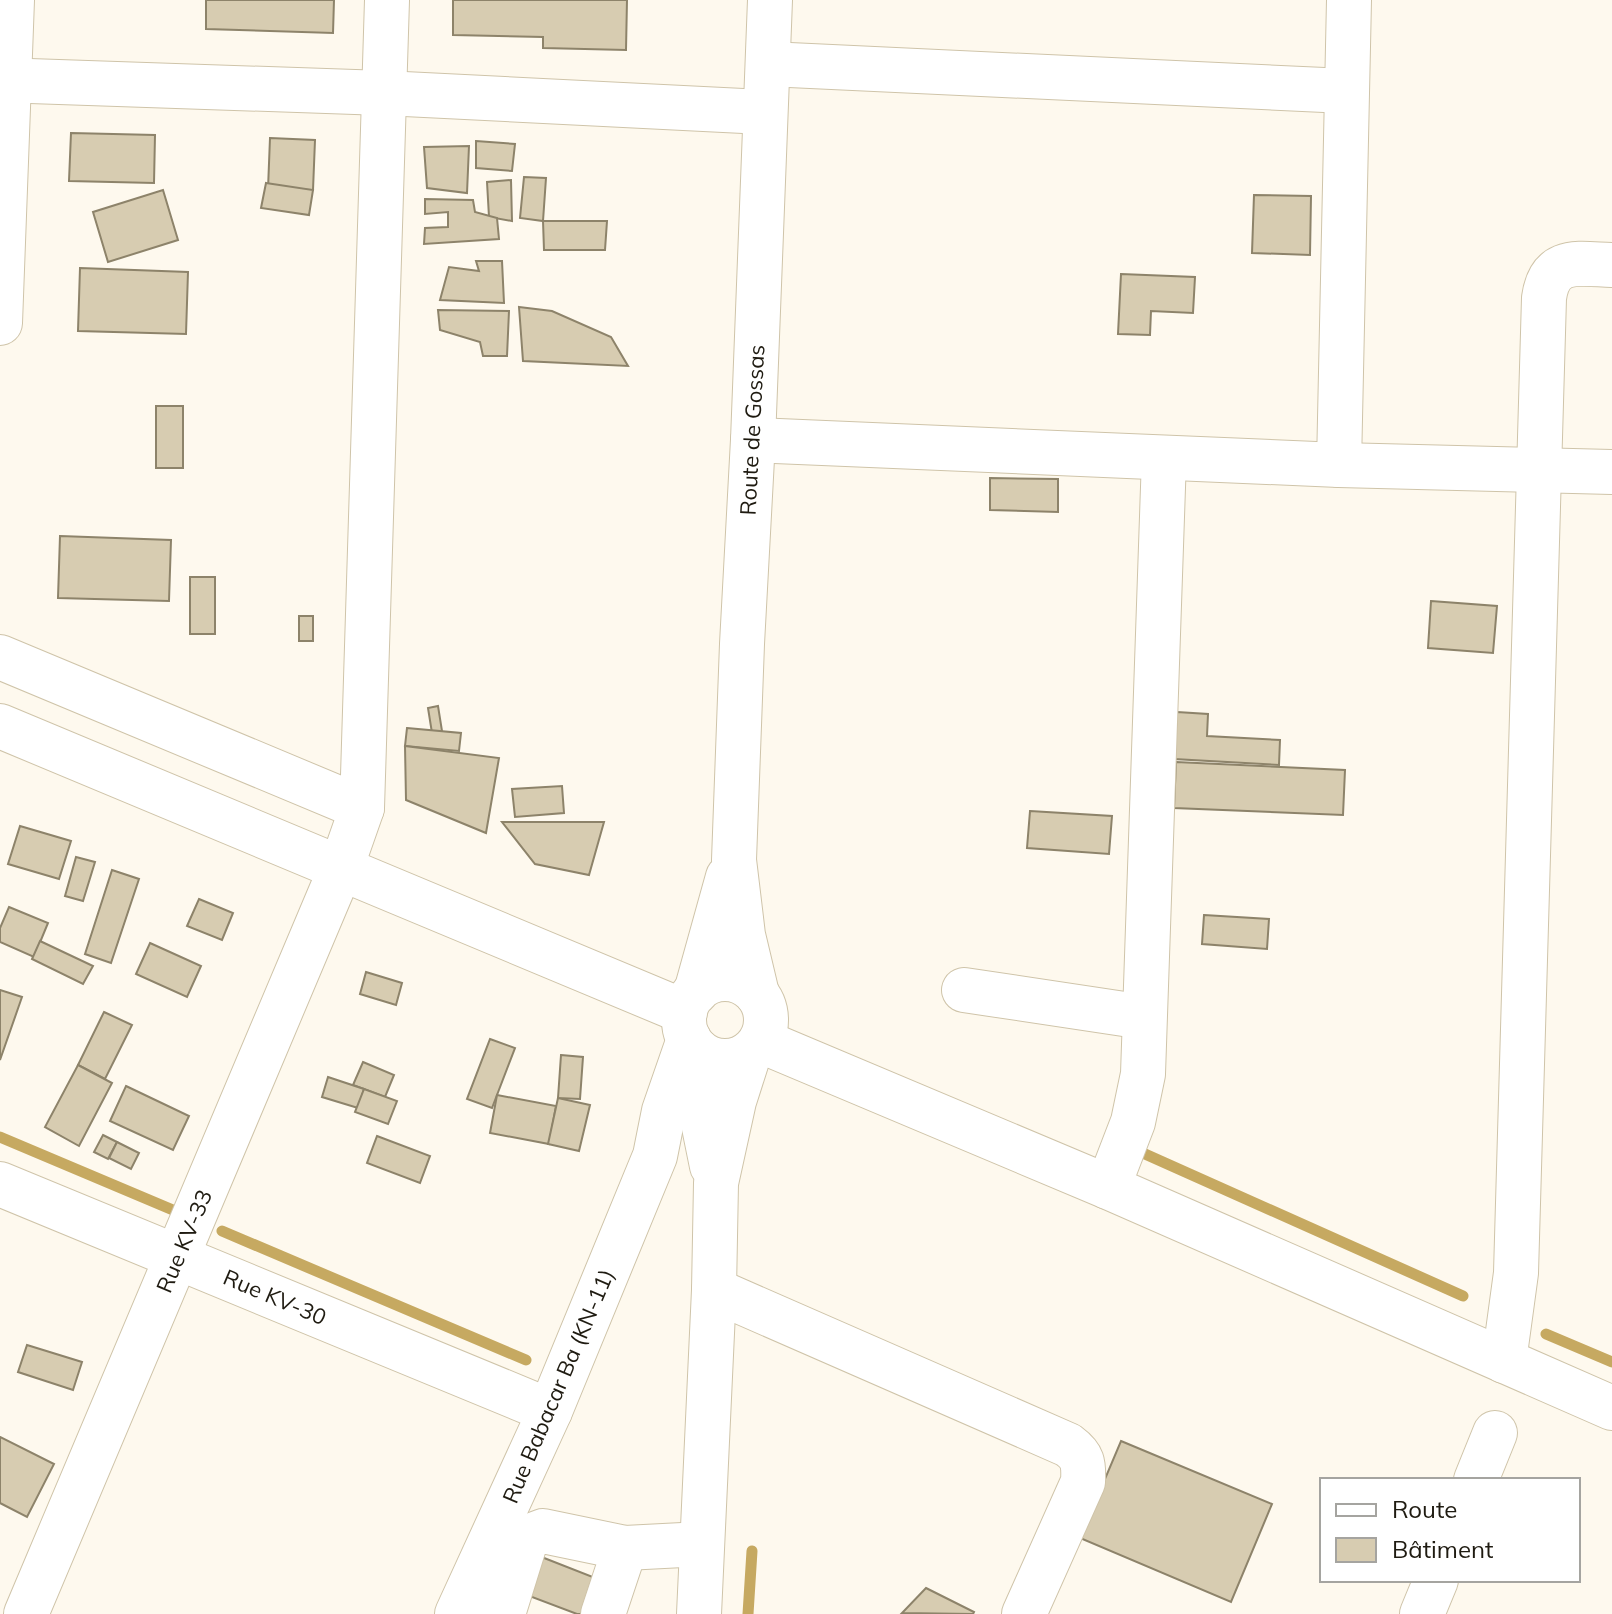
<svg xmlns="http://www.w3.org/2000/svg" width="1612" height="1614" font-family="Mulish,sans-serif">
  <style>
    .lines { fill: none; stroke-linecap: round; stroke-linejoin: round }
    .stream { stroke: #c6a961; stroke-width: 11 }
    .building { fill: #d7ccb1; stroke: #8d836a; stroke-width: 2 }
    .minor-casing { stroke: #cfc4a9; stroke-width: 46 }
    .major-casing { stroke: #cfc4a9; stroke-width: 46 }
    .minor { stroke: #fff; stroke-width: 44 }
    .major { stroke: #fff; stroke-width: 44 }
    .labels { text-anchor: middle; stroke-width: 6; stroke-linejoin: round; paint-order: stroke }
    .street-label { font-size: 22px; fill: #1f1b11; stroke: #fff }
  </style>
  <rect width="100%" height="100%" fill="#fef9ee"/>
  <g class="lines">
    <g class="stream">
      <path d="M 0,1137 L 180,1213"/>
      <path d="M 1145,1154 L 1463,1296"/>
      <path d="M 222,1231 L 526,1360"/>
      <path d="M 1546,1334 L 1612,1362"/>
      <path d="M 748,1614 L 752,1551"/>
    </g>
  </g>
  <g class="building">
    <path d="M 206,0 L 334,0 L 333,33 L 206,29 Z"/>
    <path d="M 453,0 L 627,0 L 626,50 L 543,48 L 543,37 L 453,35 Z"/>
    <path d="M 71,133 L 155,135 L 154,183 L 69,181 Z"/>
    <path d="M 270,138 L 315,140 L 313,190 L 268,189 Z"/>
    <path d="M 476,141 L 515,144 L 512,171 L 476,168 Z"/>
    <path d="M 469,146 L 467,193 L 427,188 L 424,147 Z"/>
    <path d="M 524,177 L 546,178 L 543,221 L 520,218 Z"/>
    <path d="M 511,180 L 512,221 L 489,217 L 487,182 Z"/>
    <path d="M 266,183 L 313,190 L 309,215 L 261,208 Z"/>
    <path d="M 163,190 L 178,240 L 108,262 L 93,212 Z"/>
    <path d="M 1254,195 L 1311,196 L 1310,255 L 1252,253 Z"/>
    <path d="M 425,199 L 473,200 L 475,212 L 497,218 L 499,239 L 424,244 L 425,228 L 448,227 L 448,212 L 425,214 Z"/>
    <path d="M 543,221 L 607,221 L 605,250 L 544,250 Z"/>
    <path d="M 476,261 L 502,261 L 504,303 L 440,300 L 449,267 L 479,271 Z"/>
    <path d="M 80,268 L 188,272 L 186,334 L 78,331 Z"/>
    <path d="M 1121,274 L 1195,277 L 1193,313 L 1151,311 L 1150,335 L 1118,334 Z"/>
    <path d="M 519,307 L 552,311 L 611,337 L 628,366 L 523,361 Z"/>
    <path d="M 438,310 L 509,311 L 507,356 L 483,356 L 480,342 L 440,330 Z"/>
    <rect x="156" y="406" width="27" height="62"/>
    <path d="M 990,478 L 1058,479 L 1058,512 L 990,510 Z"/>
    <path d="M 60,536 L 171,540 L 169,601 L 58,598 Z"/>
    <rect x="190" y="577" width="25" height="57"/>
    <path d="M 1431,601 L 1497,606 L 1493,653 L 1428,648 Z"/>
    <rect x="299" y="616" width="14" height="25"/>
    <path d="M 438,706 L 442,731 L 432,733 L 428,708 Z"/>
    <path d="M 1177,712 L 1208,714 L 1207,736 L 1280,740 L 1279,765 L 1174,759 Z"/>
    <path d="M 407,728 L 461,733 L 459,751 L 405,746 Z"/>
    <path d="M 405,746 L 499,758 L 486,833 L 406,800 Z"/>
    <path d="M 1176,762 L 1345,770 L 1343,815 L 1174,808 Z"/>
    <path d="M 562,786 L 564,813 L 515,817 L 512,789 Z"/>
    <path d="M 1030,811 L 1112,816 L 1109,854 L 1027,848 Z"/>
    <path d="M 502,822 L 604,822 L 589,875 L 535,864 Z"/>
    <path d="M 20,826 L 71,841 L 59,879 L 8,864 Z"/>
    <path d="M 76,857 L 95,862 L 83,901 L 65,896 Z"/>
    <path d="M 112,870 L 139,879 L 111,963 L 85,954 Z"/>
    <path d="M 199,899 L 233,913 L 222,940 L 187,926 Z"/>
    <path d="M 9,907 L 48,923 L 34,957 L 0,942 L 0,928 Z"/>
    <path d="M 1204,915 L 1269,919 L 1267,949 L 1202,944 Z"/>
    <path d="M 40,941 L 93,966 L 83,984 L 32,959 Z"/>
    <path d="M 150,943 L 201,966 L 187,997 L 136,974 Z"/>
    <path d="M 366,972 L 402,983 L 396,1005 L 360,994 Z"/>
    <path d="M 0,990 L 22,997 L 0,1060 Z"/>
    <path d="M 104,1012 L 132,1025 L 105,1079 L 78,1065 Z"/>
    <path d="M 490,1039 L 515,1048 L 492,1108 L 467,1099 Z"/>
    <path d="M 561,1055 L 583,1057 L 580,1099 L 558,1098 Z"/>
    <path d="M 363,1062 L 394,1075 L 385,1097 L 353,1085 Z"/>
    <path d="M 78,1065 L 112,1083 L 79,1146 L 45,1127 Z"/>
    <path d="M 328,1077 L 364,1089 L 358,1108 L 322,1097 Z"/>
    <path d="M 126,1086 L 189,1116 L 173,1150 L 110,1121 Z"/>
    <path d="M 364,1089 L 397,1101 L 388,1124 L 355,1112 Z"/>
    <path d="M 497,1095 L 556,1106 L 549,1144 L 490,1133 Z"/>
    <path d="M 558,1098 L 590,1105 L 579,1151 L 548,1144 Z"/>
    <path d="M 103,1135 L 117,1142 L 108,1159 L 94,1152 Z"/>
    <path d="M 377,1136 L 430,1156 L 420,1183 L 367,1163 Z"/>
    <path d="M 117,1142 L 139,1153 L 131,1169 L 109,1158 Z"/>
    <path d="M 27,1345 L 82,1362 L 73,1390 L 18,1372 Z"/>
    <path d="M 0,1437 L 54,1464 L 27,1517 L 0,1503 Z"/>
    <path d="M 1121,1441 L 1272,1504 L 1231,1602 L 1080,1538 Z"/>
    <path d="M 539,1556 L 603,1581 L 590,1614 L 577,1614 L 524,1594 Z"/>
    <path d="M 926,1588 L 974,1612 L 973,1614 L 902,1613 Z"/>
  </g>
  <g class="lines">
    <defs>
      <g id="minor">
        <path d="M 768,64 L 1346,91"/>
        <path d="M 0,80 L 384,93 L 764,112"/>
        <path d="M 0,323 L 12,0"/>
        <path d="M 753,440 L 1339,465 L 1612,472"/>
        <path d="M 1339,465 L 1349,0"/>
        <path d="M 0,657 L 362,808"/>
        <path d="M 0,726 L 685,1012"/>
        <path d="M 964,990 L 1144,1017"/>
        <path d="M 761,1041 L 1108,1187 L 1612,1408"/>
        <path d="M 0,1184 L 550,1411"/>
        <path d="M 1108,1187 L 1133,1122 L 1143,1074 L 1164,458"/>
        <path d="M 714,1290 L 1068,1445 C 1083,1456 1084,1463 1083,1482 L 1024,1614"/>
        <path d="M 1504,1361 L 1516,1273 L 1544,298 C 1550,256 1578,264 1612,265"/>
        <path d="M 1476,1480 L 1495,1433"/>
        <path d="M 26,1614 L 341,868 L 362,808 L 387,0"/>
        <path d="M 457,1614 L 550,1411 L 655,1156 L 664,1111 L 689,1039"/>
        <path d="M 503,1614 L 527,1537 L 543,1531 L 625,1548 L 702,1544"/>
        <path d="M 603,1614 L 625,1548"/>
        <path d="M 1422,1614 L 1436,1580"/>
      </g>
      <g id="major">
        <circle cx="725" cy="1020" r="41"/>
        <path d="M 696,992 L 728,877"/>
        <path d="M 757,994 L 743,935 L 734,860 L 742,644 L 753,440 L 770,0"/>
        <path d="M 697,1050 L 700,1107 L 712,1166"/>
        <path d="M 699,1614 L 714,1290 L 716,1183 L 734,1101 L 749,1054"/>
      </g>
    </defs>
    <use href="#minor" class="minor-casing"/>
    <use href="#major" class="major-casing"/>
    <use href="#minor" class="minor"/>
    <use href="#major" class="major"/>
  </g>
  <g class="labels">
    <g class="street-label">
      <text transform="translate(752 430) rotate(-87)" y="8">Route de Gossas</text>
      <text transform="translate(184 1241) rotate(-67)" y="8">Rue KV-33</text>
      <text transform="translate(275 1297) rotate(23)" y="8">Rue KV-30</text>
      <text transform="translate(558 1386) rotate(-67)" y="8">Rue Babacar Ba (KN-11)</text>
    </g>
  </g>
  <rect x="1320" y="1478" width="260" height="104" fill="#ffffff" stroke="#a5a4a0" stroke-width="2"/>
  <rect x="1336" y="1504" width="40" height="12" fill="#ffffff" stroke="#a5a4a0" stroke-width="2"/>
  <text x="1392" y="1518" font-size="24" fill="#1f1b11">Route</text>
  <rect x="1336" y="1538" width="40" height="24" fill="#d7ccb1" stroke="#a5a4a0" stroke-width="2"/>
  <text x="1392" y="1558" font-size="24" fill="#1f1b11">Bâtiment</text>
</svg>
